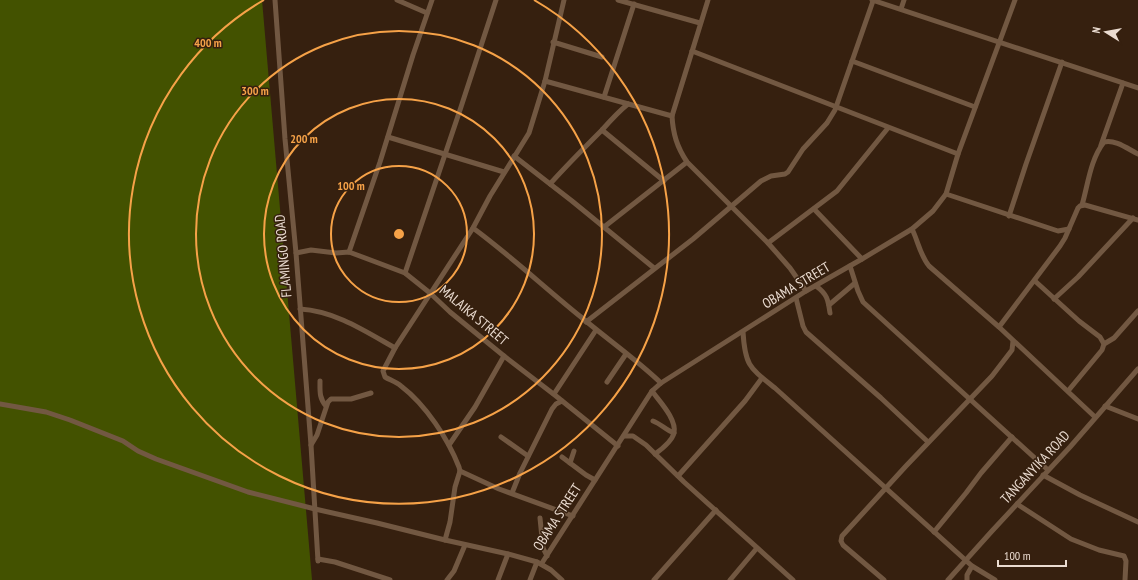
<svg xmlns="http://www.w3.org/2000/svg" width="1138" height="580" font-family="'PT Sans Narrow',sans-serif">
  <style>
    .green { fill: #435200 }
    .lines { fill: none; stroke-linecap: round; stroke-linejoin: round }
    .minor { stroke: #725842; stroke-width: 5 }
    .ring { fill: none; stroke: #f6a248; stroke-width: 2 }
    .labels { text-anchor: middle; stroke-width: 3; stroke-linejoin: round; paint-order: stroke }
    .street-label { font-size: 14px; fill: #eadbd0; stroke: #36200f }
    .centre { fill: #f6a248; stroke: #36200f; stroke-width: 2 }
    .ring-label { font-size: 12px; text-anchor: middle; font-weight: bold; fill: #f6a248; stroke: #36200f; stroke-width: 3; stroke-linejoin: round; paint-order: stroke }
  </style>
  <rect width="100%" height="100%" fill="#36200f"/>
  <path class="green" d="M 0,0 L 262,0 L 312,580 L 0,580 Z"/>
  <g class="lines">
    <g class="minor">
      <path d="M 275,0 L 285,139 L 296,253 L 311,445 L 318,561"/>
      <path d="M 397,0 L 427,13"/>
      <path d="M 618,0 L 700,23"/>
      <path d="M 708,0 L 672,116 C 673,134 677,147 687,162 L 768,243 L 790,268 L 806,291"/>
      <path d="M 872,0 L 1138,88"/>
      <path d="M 901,9 L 904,0"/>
      <path d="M 553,42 L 602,57"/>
      <path d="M 692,51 L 958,154"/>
      <path d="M 852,61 L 975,107"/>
      <path d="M 545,81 L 672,116"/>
      <path d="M 604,97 L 634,4"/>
      <path d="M 602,130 L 664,181"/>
      <path d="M 388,137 L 504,172"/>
      <path d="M 1101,145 L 1123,83"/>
      <path d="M 514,156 L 572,201 L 654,268"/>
      <path d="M 550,184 C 567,165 584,148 602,130 C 610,121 618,112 628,104"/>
      <path d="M 946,194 L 1058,231 L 1069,229"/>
      <path d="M 1082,205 C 1088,185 1090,160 1104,142 C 1115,139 1128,149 1138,154"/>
      <path d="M 814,209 L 862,259"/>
      <path d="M 1009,216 L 1026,164 L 1062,62"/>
      <path d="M 604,227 L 687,162"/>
      <path d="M 473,228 C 511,256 545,288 581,317 C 607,339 636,359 661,383"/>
      <path d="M 912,229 C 918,241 920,255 929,266 L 999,327 L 1095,417"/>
      <path d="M 768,243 L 837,191 L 888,128"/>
      <path d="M 349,252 L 380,162 L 413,55 L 432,0"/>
      <path d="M 296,253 L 311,250 L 336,253 L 349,252 L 405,273 L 430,293 L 450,312 L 504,356 L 556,396 L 618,446"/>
      <path d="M 850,266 L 858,291 L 863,302 L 1048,470"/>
      <path d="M 405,273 L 461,107 L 496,0"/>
      <path d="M 1035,281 L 1079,321 L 1100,337 L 1104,344 L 1102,350 L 1068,391"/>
      <path d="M 816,286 C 827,294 828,299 830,313"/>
      <path d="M 796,298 L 803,326 L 806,332 L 881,398 L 928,442"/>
      <path d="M 1054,299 L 1078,277 L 1133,218"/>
      <path d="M 829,305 L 855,283"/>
      <path d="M 300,309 C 335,311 365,331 395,348"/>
      <path d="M 586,322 L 693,239 L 761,181 L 771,176 L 785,174 L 788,172 L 803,149 L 827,123 L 835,110 L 873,1"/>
      <path d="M 999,327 L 1060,246 L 1065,238 L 1078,208 L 1080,206 L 1085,205 L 1138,220"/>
      <path d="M 743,332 C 745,366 750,368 775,388 L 972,566 L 995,580"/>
      <path d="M 1104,344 L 1114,338 L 1138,311"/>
      <path d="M 320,381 C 320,391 319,398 326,406"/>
      <path d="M 607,382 L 626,354"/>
      <path d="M 652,391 C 659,401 677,419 674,433 C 672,441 662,449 655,454"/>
      <path d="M 554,394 L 596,330"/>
      <path d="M 0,404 L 46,412 L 70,420 L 123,441 L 138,451 L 156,459 L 248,492 L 315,509 L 377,523 L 445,540 L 508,554 L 537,562 L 551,570 L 562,580"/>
      <path d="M 1105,406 L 1138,419"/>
      <path d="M 653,421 C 661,424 666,430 674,433"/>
      <path d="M 624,436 L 633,436 L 646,445 L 684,482 L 793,580"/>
      <path d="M 501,437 L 528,456"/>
      <path d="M 311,445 L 317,435 L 328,402 L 331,399 L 351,399 L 371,393"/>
      <path d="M 449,445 L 475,407 L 504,356"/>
      <path d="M 562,457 L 586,475 L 595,480"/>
      <path d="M 570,463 L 574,451"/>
      <path d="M 460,471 L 499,489 L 573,516"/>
      <path d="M 1043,475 L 1080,495 L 1138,522"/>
      <path d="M 678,476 L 745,401 L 762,378"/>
      <path d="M 512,493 L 520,473 L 552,409 L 556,404 L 562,401"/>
      <path d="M 1017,504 L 1071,539 L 1099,550 L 1124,556 L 1126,561 L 1125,580"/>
      <path d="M 540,518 L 543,548 L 547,556"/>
      <path d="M 934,532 L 966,493 L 981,473 L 1012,437"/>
      <path d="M 445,540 L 450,522 L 455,487 L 460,471 L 459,467 C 448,439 426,405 401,386 C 396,382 390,380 385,377 L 383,371 L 395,348 L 473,228 L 490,196 L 529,133 L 545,81 L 564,0"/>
      <path d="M 318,559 L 335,562 L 390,580"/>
      <path d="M 542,563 L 652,391 L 661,383 L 806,291 L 862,259 L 912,229 L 933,211 L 946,194 L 958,154 L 1015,0"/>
      <path d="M 447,580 L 454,571 L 465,545"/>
      <path d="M 498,580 L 508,554"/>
      <path d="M 530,580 L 537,562"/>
      <path d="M 654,580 L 716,510"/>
      <path d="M 730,580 L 757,548"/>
      <path d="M 884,580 L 843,545 L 841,541 L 842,536 L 906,466 L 992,376 L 1012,350 L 1013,341"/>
      <path d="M 948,580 L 992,531 L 1070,447 L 1138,369"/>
      <path d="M 967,580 L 967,575 L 972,566"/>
    </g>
  </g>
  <g class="ring">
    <circle cx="399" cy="234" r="68"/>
    <circle cx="399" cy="234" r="135"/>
    <circle cx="399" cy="234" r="203"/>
    <path d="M534 0A270 270 0 1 1 264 0"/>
  </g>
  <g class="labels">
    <g class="street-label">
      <text transform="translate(283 256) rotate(-95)" y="5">FLAMINGO ROAD</text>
      <text transform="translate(796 285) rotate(-31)" y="5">OBAMA STREET</text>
      <text transform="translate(474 315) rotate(40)" y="5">MALAIKA STREET</text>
      <text transform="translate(1035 467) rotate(-47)" y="5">TANGANYIKA ROAD</text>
      <text transform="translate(557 517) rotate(-57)" y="5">OBAMA STREET</text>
    </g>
  </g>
  <circle cx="399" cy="234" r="6" class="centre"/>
  <g class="ring-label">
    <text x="208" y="47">400 m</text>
    <text x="255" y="95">300 m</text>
    <text x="304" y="143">200 m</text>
    <text x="351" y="190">100 m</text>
  </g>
  <g transform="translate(1106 32) rotate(281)" stroke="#36200f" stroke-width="3" paint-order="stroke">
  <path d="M0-3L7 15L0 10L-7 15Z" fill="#eadbd0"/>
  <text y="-6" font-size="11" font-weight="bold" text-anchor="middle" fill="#eadbd0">N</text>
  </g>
  <path d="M998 560v6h68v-6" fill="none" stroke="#eadbd0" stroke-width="2"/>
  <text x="1004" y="560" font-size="12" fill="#eadbd0" stroke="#36200f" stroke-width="3" paint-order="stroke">100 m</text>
</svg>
